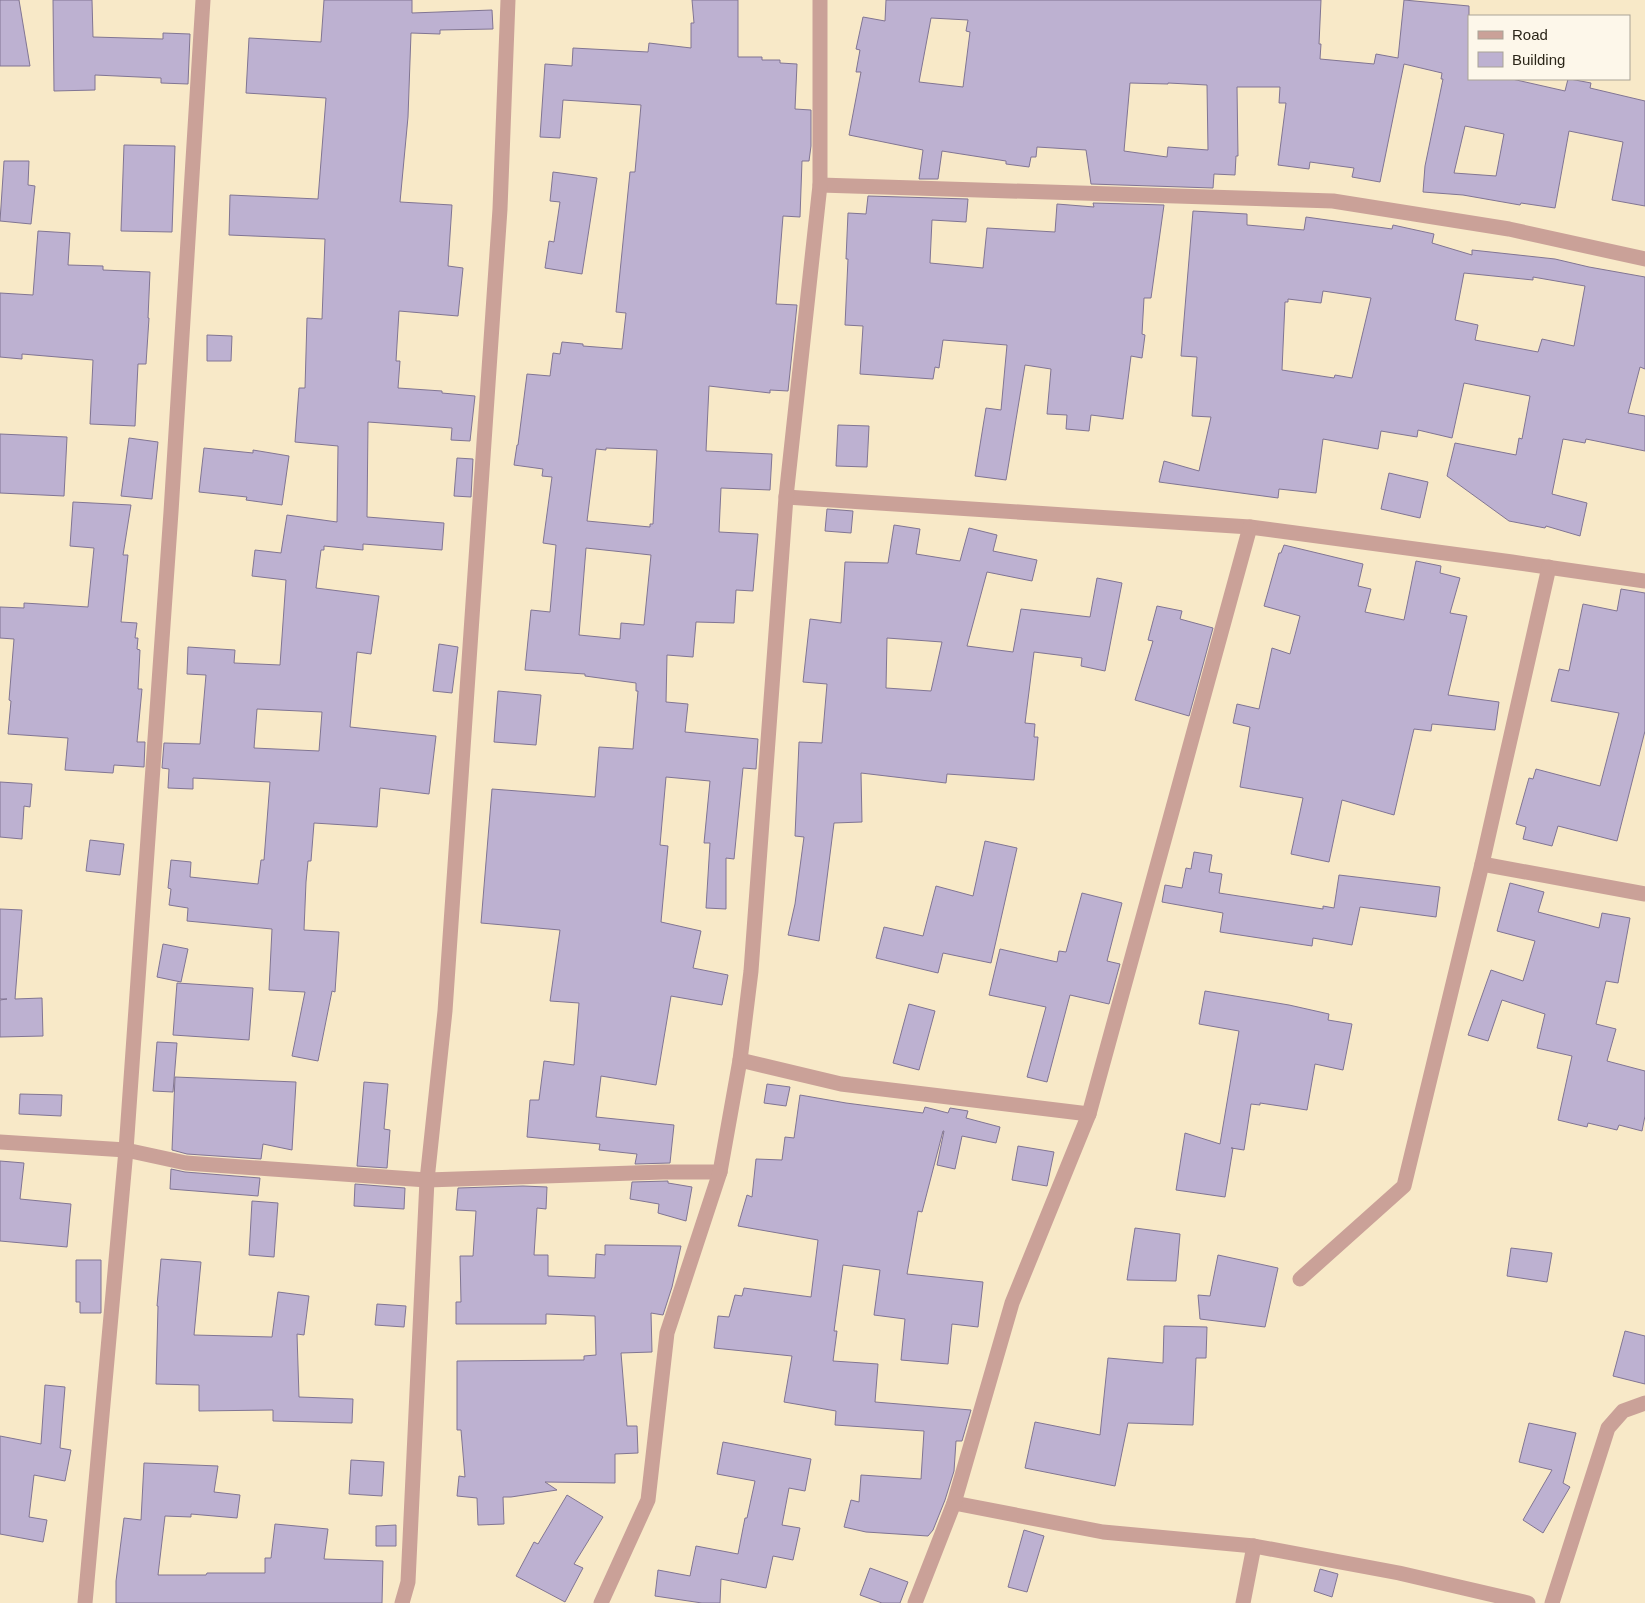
<svg xmlns="http://www.w3.org/2000/svg" width="1645" height="1603" font-family="Helvetica,sans-serif">
  <style>
    .building { fill: #bdb1d1; stroke: #817593; fill-rule: evenodd }
    .lines { fill: none; stroke-linecap: round; stroke-linejoin: round }
    .street { stroke: #caa198; stroke-width: 15 }
  </style>
  <rect width="100%" height="100%" fill="#f8e9c8"/>
  <g class="building">
    <path d="M 0,0 L 19,0 L 30,66 L 0,66 Z"/>
    <path d="M 53,0 L 92,0 L 93,37 L 163,39 L 163,33 L 190,34 L 188,84 L 161,83 L 161,78 L 95,75 L 95,90 L 54,91 Z"/>
    <path d="M 324,0 L 412,0 L 412,13 L 492,10 L 493,29 L 440,30 L 440,34 L 411,33 L 408,117 L 400,202 L 452,205 L 448,266 L 463,268 L 458,316 L 399,311 L 396,361 L 400,361 L 398,388 L 442,391 L 442,393 L 475,396 L 470,441 L 451,440 L 452,428 L 368,422 L 367,517 L 444,523 L 442,550 L 363,544 L 363,550 L 324,546 L 324,550 L 321,550 L 316,588 L 379,596 L 371,654 L 357,652 L 350,727 L 436,736 L 429,794 L 380,788 L 377,827 L 314,823 L 311,861 L 308,861 L 306,882 L 304,930 L 339,932 L 335,992 L 332,991 L 318,1061 L 292,1056 L 305,992 L 269,990 L 272,929 L 187,921 L 188,908 L 169,905 L 171,889 L 168,888 L 171,860 L 191,862 L 190,877 L 258,884 L 261,860 L 264,860 L 270,782 L 193,778 L 193,789 L 168,788 L 169,769 L 162,768 L 164,743 L 200,744 L 206,675 L 187,674 L 188,647 L 235,650 L 234,663 L 280,665 L 286,580 L 252,576 L 255,550 L 281,553 L 287,515 L 337,522 L 338,446 L 295,442 L 299,388 L 305,388 L 307,318 L 322,319 L 325,239 L 229,235 L 230,195 L 318,199 L 326,98 L 246,93 L 249,38 L 321,42 ZM 257,709 L 322,712 L 319,751 L 254,748 Z"/>
    <path d="M 692,0 L 738,0 L 738,57 L 762,57 L 762,60 L 780,60 L 780,63 L 797,64 L 795,109 L 811,110 L 811,146 L 809,161 L 802,161 L 800,217 L 783,216 L 776,304 L 797,305 L 788,391 L 770,390 L 770,393 L 709,386 L 706,451 L 772,454 L 770,490 L 721,488 L 719,532 L 758,534 L 753,591 L 736,590 L 734,623 L 696,622 L 693,657 L 667,655 L 666,702 L 688,704 L 685,732 L 758,739 L 756,769 L 743,768 L 734,859 L 726,858 L 726,909 L 706,908 L 710,843 L 704,843 L 710,781 L 666,777 L 660,845 L 668,846 L 661,922 L 701,931 L 693,968 L 728,975 L 722,1005 L 671,996 L 656,1085 L 601,1076 L 596,1117 L 674,1125 L 670,1163 L 635,1164 L 637,1154 L 599,1150 L 600,1144 L 527,1137 L 530,1100 L 539,1100 L 544,1061 L 574,1065 L 579,1003 L 550,1001 L 560,930 L 481,923 L 492,789 L 595,797 L 599,747 L 633,749 L 638,691 L 636,691 L 636,683 L 585,676 L 585,674 L 525,670 L 531,610 L 550,612 L 556,545 L 543,543 L 552,477 L 542,476 L 543,469 L 514,465 L 517,445 L 518,445 L 527,374 L 550,376 L 553,353 L 560,354 L 562,342 L 583,344 L 583,346 L 622,349 L 626,313 L 616,312 L 630,172 L 635,172 L 641,105 L 563,100 L 560,138 L 540,137 L 545,64 L 572,66 L 573,48 L 648,52 L 649,43 L 691,48 L 691,23 L 694,23 ZM 606,448 L 657,450 L 653,524 L 650,524 L 650,527 L 587,521 L 596,449 L 606,450 ZM 586,548 L 651,555 L 644,625 L 621,623 L 620,639 L 579,635 Z"/>
    <path d="M 886,0 L 1321,0 L 1319,44 L 1321,44 L 1320,59 L 1374,64 L 1376,54 L 1398,58 L 1404,0 L 1469,6 L 1469,79 L 1512,79 L 1565,91 L 1568,79 L 1570,79 L 1591,83 L 1590,88 L 1645,101 L 1645,206 L 1612,200 L 1623,142 L 1569,131 L 1555,208 L 1521,203 L 1520,205 L 1463,195 L 1423,192 L 1425,166 L 1443,79 L 1441,79 L 1442,73 L 1404,64 L 1380,182 L 1352,177 L 1354,168 L 1310,162 L 1309,169 L 1278,165 L 1286,103 L 1279,103 L 1280,87 L 1237,87 L 1238,156 L 1236,156 L 1235,175 L 1214,174 L 1213,188 L 1091,184 L 1086,150 L 1037,147 L 1036,157 L 1031,157 L 1029,167 L 1006,164 L 1006,161 L 942,151 L 938,179 L 919,179 L 923,150 L 849,135 L 861,72 L 856,72 L 860,50 L 856,49 L 863,17 L 885,21 ZM 931,18 L 968,20 L 966,31 L 970,32 L 963,87 L 919,82 ZM 1130,83 L 1168,84 L 1168,83 L 1207,85 L 1208,150 L 1168,147 L 1167,157 L 1124,151 ZM 1465,126 L 1504,134 L 1496,176 L 1454,173 Z"/>
    <path d="M 124,145 L 175,146 L 172,232 L 121,231 Z"/>
    <path d="M 4,161 L 29,161 L 28,185 L 35,186 L 31,224 L 0,221 Z"/>
    <path d="M 553,172 L 597,178 L 582,274 L 545,268 L 549,241 L 554,242 L 560,202 L 550,201 Z"/>
    <path d="M 868,196 L 968,199 L 966,222 L 932,220 L 930,263 L 983,268 L 987,228 L 1055,232 L 1057,204 L 1094,207 L 1093,203 L 1164,205 L 1151,298 L 1144,298 L 1142,334 L 1145,335 L 1142,358 L 1131,356 L 1123,419 L 1091,415 L 1089,431 L 1066,429 L 1067,415 L 1047,414 L 1051,369 L 1025,365 L 1006,480 L 975,476 L 986,408 L 1001,410 L 1007,345 L 943,340 L 939,368 L 935,367 L 933,379 L 860,374 L 863,326 L 845,325 L 848,259 L 846,259 L 848,213 L 866,214 Z"/>
    <path d="M 1193,211 L 1247,214 L 1247,225 L 1304,230 L 1306,217 L 1392,229 L 1393,225 L 1434,234 L 1432,243 L 1472,255 L 1472,250 L 1555,259 L 1589,267 L 1645,277 L 1645,369 L 1640,367 L 1628,413 L 1645,416 L 1645,451 L 1586,439 L 1585,443 L 1563,439 L 1552,494 L 1587,503 L 1580,536 L 1546,526 L 1545,528 L 1509,521 L 1447,476 L 1455,443 L 1516,455 L 1519,438 L 1522,439 L 1530,396 L 1464,383 L 1452,438 L 1418,430 L 1417,437 L 1381,431 L 1378,449 L 1323,439 L 1316,493 L 1279,489 L 1278,498 L 1159,482 L 1164,461 L 1199,471 L 1211,417 L 1192,416 L 1197,357 L 1181,356 ZM 1464,273 L 1533,280 L 1533,277 L 1585,286 L 1574,346 L 1542,339 L 1538,352 L 1475,340 L 1478,325 L 1455,320 ZM 1323,291 L 1371,298 L 1352,378 L 1335,375 L 1334,378 L 1282,370 L 1285,302 L 1288,302 L 1288,299 L 1321,303 Z"/>
    <path d="M 38,231 L 70,233 L 68,265 L 103,266 L 103,270 L 150,272 L 148,318 L 149,318 L 146,364 L 138,364 L 135,426 L 90,424 L 93,360 L 22,354 L 22,359 L 0,357 L 0,293 L 33,295 Z"/>
    <path d="M 207,335 L 232,336 L 231,361 L 207,361 Z"/>
    <path d="M 838,425 L 869,426 L 867,467 L 836,466 Z"/>
    <path d="M 0,434 L 67,437 L 64,496 L 0,493 Z"/>
    <path d="M 129,438 L 158,442 L 152,499 L 121,496 Z"/>
    <path d="M 204,448 L 253,453 L 253,450 L 289,456 L 282,505 L 246,500 L 247,497 L 199,492 Z"/>
    <path d="M 457,458 L 473,459 L 471,497 L 454,496 Z"/>
    <path d="M 1389,473 L 1428,482 L 1420,518 L 1381,509 Z"/>
    <path d="M 73,502 L 131,505 L 123,555 L 128,555 L 121,622 L 137,623 L 135,638 L 138,638 L 137,649 L 140,650 L 138,689 L 142,689 L 137,742 L 145,742 L 144,767 L 114,765 L 113,773 L 65,770 L 68,738 L 8,734 L 11,701 L 9,700 L 14,639 L 0,638 L 0,607 L 24,608 L 24,603 L 88,607 L 94,548 L 70,546 Z"/>
    <path d="M 827,509 L 853,511 L 851,533 L 825,531 Z"/>
    <path d="M 894,525 L 920,529 L 916,554 L 960,561 L 969,528 L 997,535 L 993,551 L 1037,560 L 1032,581 L 987,572 L 967,646 L 1013,652 L 1021,609 L 1090,617 L 1097,578 L 1122,583 L 1105,671 L 1081,666 L 1082,658 L 1034,652 L 1025,723 L 1035,724 L 1034,737 L 1038,737 L 1034,780 L 947,774 L 946,783 L 861,773 L 862,822 L 834,823 L 819,941 L 788,935 L 795,904 L 804,837 L 795,836 L 799,742 L 822,743 L 827,684 L 803,682 L 810,619 L 841,623 L 845,562 L 888,563 ZM 887,638 L 942,642 L 931,691 L 886,688 Z"/>
    <path d="M 1284,545 L 1363,564 L 1358,586 L 1371,589 L 1365,612 L 1404,620 L 1416,561 L 1441,566 L 1440,573 L 1460,578 L 1450,613 L 1467,616 L 1448,695 L 1499,702 L 1495,730 L 1432,724 L 1431,731 L 1414,729 L 1394,815 L 1342,800 L 1329,862 L 1291,854 L 1303,798 L 1240,787 L 1250,727 L 1233,723 L 1237,704 L 1259,709 L 1272,648 L 1290,654 L 1300,616 L 1264,606 L 1279,553 L 1281,553 Z"/>
    <path d="M 1621,589 L 1645,593 L 1645,731 L 1617,841 L 1558,826 L 1552,846 L 1523,839 L 1526,827 L 1516,824 L 1529,778 L 1533,779 L 1536,769 L 1600,786 L 1619,713 L 1551,701 L 1559,669 L 1569,671 L 1583,604 L 1617,611 Z"/>
    <path d="M 1157,606 L 1182,611 L 1180,619 L 1213,628 L 1189,716 L 1135,700 L 1153,641 L 1148,640 Z"/>
    <path d="M 439,644 L 458,647 L 452,693 L 433,691 Z"/>
    <path d="M 498,691 L 541,695 L 536,745 L 494,742 Z"/>
    <path d="M 0,782 L 32,784 L 30,807 L 24,806 L 22,839 L 0,837 Z"/>
    <path d="M 90,840 L 124,844 L 120,875 L 86,871 Z"/>
    <path d="M 985,841 L 1017,848 L 991,963 L 943,953 L 938,973 L 876,958 L 884,927 L 923,936 L 936,886 L 973,896 Z"/>
    <path d="M 1194,852 L 1212,855 L 1209,872 L 1222,874 L 1219,893 L 1323,909 L 1323,906 L 1334,908 L 1339,875 L 1440,887 L 1436,917 L 1360,907 L 1352,945 L 1313,938 L 1312,946 L 1220,932 L 1223,913 L 1162,902 L 1165,885 L 1182,888 L 1186,868 L 1191,869 Z"/>
    <path d="M 1510,883 L 1544,892 L 1538,912 L 1599,928 L 1602,913 L 1630,918 L 1618,983 L 1606,981 L 1596,1024 L 1616,1029 L 1607,1061 L 1645,1071 L 1645,1116 L 1642,1131 L 1619,1125 L 1617,1130 L 1588,1123 L 1587,1127 L 1558,1120 L 1572,1056 L 1537,1048 L 1545,1014 L 1502,1000 L 1488,1041 L 1468,1035 L 1491,970 L 1523,981 L 1535,941 L 1497,931 Z"/>
    <path d="M 1082,893 L 1122,903 L 1107,961 L 1120,964 L 1109,1004 L 1070,995 L 1047,1082 L 1027,1077 L 1046,1007 L 989,995 L 1000,949 L 1057,962 L 1059,951 L 1066,952 Z"/>
    <path d="M 0,909 L 22,910 L 15,999 L 42,998 L 43,1036 L 0,1037 L 0,1000 L 7,999 L 0,999 Z"/>
    <path d="M 163,944 L 188,949 L 181,982 L 157,977 Z"/>
    <path d="M 177,983 L 253,988 L 249,1040 L 173,1035 Z"/>
    <path d="M 1205,991 L 1289,1005 L 1329,1014 L 1328,1020 L 1352,1024 L 1343,1070 L 1315,1064 L 1307,1110 L 1260,1103 L 1260,1105 L 1251,1104 L 1244,1150 L 1231,1148 L 1233,1148 L 1225,1197 L 1176,1190 L 1185,1133 L 1220,1144 L 1239,1031 L 1199,1024 Z"/>
    <path d="M 909,1004 L 935,1011 L 919,1070 L 893,1063 Z"/>
    <path d="M 157,1042 L 177,1043 L 173,1092 L 153,1091 Z"/>
    <path d="M 175,1077 L 296,1082 L 292,1150 L 263,1144 L 261,1159 L 187,1154 L 172,1150 Z"/>
    <path d="M 364,1082 L 388,1084 L 384,1129 L 390,1130 L 387,1168 L 357,1166 Z"/>
    <path d="M 767,1084 L 790,1087 L 786,1106 L 764,1103 Z"/>
    <path d="M 20,1094 L 62,1095 L 61,1116 L 19,1114 Z"/>
    <path d="M 800,1095 L 846,1103 L 923,1113 L 925,1107 L 948,1113 L 950,1108 L 968,1111 L 966,1118 L 1000,1127 L 996,1143 L 962,1136 L 955,1169 L 937,1165 L 944,1131 L 943,1131 L 922,1212 L 918,1211 L 907,1274 L 983,1282 L 978,1327 L 952,1324 L 948,1364 L 901,1360 L 905,1319 L 874,1315 L 880,1270 L 843,1265 L 834,1331 L 837,1331 L 833,1361 L 878,1364 L 875,1402 L 971,1410 L 962,1441 L 956,1441 L 954,1471 L 945,1500 L 933,1530 L 928,1536 L 866,1532 L 844,1527 L 851,1500 L 859,1502 L 861,1475 L 921,1479 L 924,1431 L 835,1425 L 836,1411 L 784,1402 L 792,1356 L 714,1348 L 718,1316 L 729,1317 L 735,1295 L 742,1296 L 744,1288 L 811,1297 L 818,1240 L 738,1226 L 747,1195 L 752,1197 L 756,1159 L 782,1160 L 785,1137 L 794,1138 Z"/>
    <path d="M 1018,1146 L 1054,1152 L 1047,1186 L 1012,1180 Z"/>
    <path d="M 0,1161 L 24,1163 L 20,1199 L 71,1204 L 67,1247 L 0,1241 Z"/>
    <path d="M 171,1169 L 185,1172 L 260,1178 L 258,1196 L 170,1189 Z"/>
    <path d="M 668,1181 L 668,1183 L 692,1187 L 686,1221 L 658,1213 L 659,1204 L 630,1199 L 632,1182 Z"/>
    <path d="M 355,1184 L 405,1188 L 404,1209 L 354,1206 Z"/>
    <path d="M 523,1186 L 547,1187 L 546,1209 L 537,1208 L 534,1255 L 548,1255 L 548,1276 L 595,1278 L 596,1254 L 605,1255 L 605,1245 L 681,1246 L 672,1287 L 663,1315 L 651,1313 L 652,1352 L 621,1353 L 627,1426 L 637,1426 L 638,1453 L 615,1454 L 615,1483 L 545,1482 L 557,1490 L 511,1497 L 503,1497 L 504,1524 L 478,1525 L 477,1498 L 457,1496 L 459,1476 L 465,1477 L 461,1430 L 457,1430 L 457,1361 L 584,1360 L 584,1356 L 596,1355 L 595,1316 L 546,1314 L 546,1324 L 456,1324 L 456,1302 L 461,1302 L 460,1256 L 473,1256 L 476,1211 L 456,1210 L 458,1188 Z"/>
    <path d="M 252,1201 L 278,1203 L 274,1257 L 249,1255 Z"/>
    <path d="M 1135,1228 L 1180,1234 L 1176,1281 L 1127,1280 Z"/>
    <path d="M 1511,1248 L 1552,1253 L 1547,1282 L 1507,1276 Z"/>
    <path d="M 1218,1255 L 1278,1268 L 1265,1327 L 1200,1319 L 1198,1295 L 1210,1296 Z"/>
    <path d="M 161,1259 L 201,1262 L 194,1335 L 272,1337 L 278,1292 L 309,1296 L 304,1335 L 297,1334 L 299,1397 L 353,1399 L 352,1423 L 273,1421 L 273,1410 L 199,1411 L 199,1385 L 156,1384 L 158,1306 L 157,1306 Z"/>
    <path d="M 76,1260 L 101,1260 L 101,1313 L 80,1313 L 80,1302 L 76,1302 Z"/>
    <path d="M 377,1304 L 406,1306 L 404,1327 L 375,1325 Z"/>
    <path d="M 1164,1326 L 1207,1327 L 1206,1358 L 1196,1358 L 1193,1425 L 1128,1423 L 1115,1486 L 1025,1468 L 1035,1422 L 1100,1435 L 1108,1358 L 1163,1363 Z"/>
    <path d="M 1625,1331 L 1645,1336 L 1645,1384 L 1613,1376 Z"/>
    <path d="M 45,1385 L 65,1387 L 60,1448 L 71,1450 L 65,1481 L 34,1475 L 29,1517 L 47,1520 L 43,1542 L 0,1534 L 0,1436 L 41,1444 Z"/>
    <path d="M 1529,1423 L 1576,1433 L 1563,1483 L 1570,1487 L 1543,1533 L 1523,1520 L 1552,1470 L 1519,1462 Z"/>
    <path d="M 723,1442 L 811,1459 L 805,1491 L 789,1488 L 782,1525 L 800,1528 L 793,1560 L 773,1556 L 766,1588 L 721,1579 L 720,1603 L 702,1603 L 655,1596 L 658,1570 L 690,1576 L 696,1546 L 738,1554 L 745,1518 L 747,1518 L 755,1481 L 717,1474 Z"/>
    <path d="M 351,1460 L 384,1462 L 382,1496 L 349,1494 Z"/>
    <path d="M 144,1463 L 218,1466 L 214,1492 L 240,1495 L 237,1518 L 191,1514 L 191,1517 L 165,1516 L 158,1575 L 206,1575 L 207,1573 L 265,1573 L 265,1558 L 271,1558 L 275,1524 L 328,1529 L 324,1559 L 383,1561 L 382,1603 L 116,1603 L 116,1581 L 124,1518 L 141,1520 Z"/>
    <path d="M 567,1495 L 603,1517 L 574,1564 L 583,1568 L 565,1602 L 516,1576 L 534,1542 L 538,1544 Z"/>
    <path d="M 396,1525 L 396,1546 L 376,1546 L 376,1526 Z"/>
    <path d="M 1024,1530 L 1044,1536 L 1027,1592 L 1008,1587 Z"/>
    <path d="M 870,1568 L 908,1582 L 900,1603 L 882,1603 L 860,1595 Z"/>
    <path d="M 1320,1569 L 1338,1574 L 1332,1597 L 1314,1591 Z"/>
  </g>
  <g class="lines">
    <g class="street">
      <path d="M 820,185 L 1333,201 L 1509,229 L 1645,259"/>
      <path d="M 786,497 L 1250,527 L 1512,562 L 1645,581"/>
      <path d="M 1482,864 L 1645,894"/>
      <path d="M 740,1060 L 841,1084 L 1089,1114"/>
      <path d="M 0,1142 L 126,1150 L 186,1163 L 427,1180 L 663,1172 L 720,1172 L 740,1060 L 751,971 L 786,497 L 820,185 L 820,0"/>
      <path d="M 1300,1279 L 1404,1186 L 1482,864 L 1549,567"/>
      <path d="M 954,1503 L 1103,1532 L 1254,1546 L 1399,1573 L 1528,1603"/>
      <path d="M 85,1603 L 126,1150 L 171,512 L 203,0"/>
      <path d="M 402,1603 L 408,1582 L 427,1180 L 445,1011 L 500,209 L 508,0"/>
      <path d="M 601,1603 L 648,1500 L 667,1333 L 720,1172"/>
      <path d="M 915,1603 L 954,1503 L 1012,1303 L 1089,1114 L 1250,527"/>
      <path d="M 1243,1603 L 1254,1546"/>
      <path d="M 1552,1603 L 1608,1428 L 1623,1411 L 1645,1403"/>
    </g>
  </g>
  <rect x="1468" y="15" width="162" height="65" fill="#fdf7ea" stroke="#a9a396"/>
  <rect x="1478" y="31" width="25" height="8" fill="#caa198" stroke="#a9a396"/>
  <text x="1512" y="40" font-size="15" fill="#2b2619">Road</text>
  <rect x="1478" y="52" width="25" height="15" fill="#bdb1d1" stroke="#a9a396"/>
  <text x="1512" y="65" font-size="15" fill="#2b2619">Building</text>
</svg>
